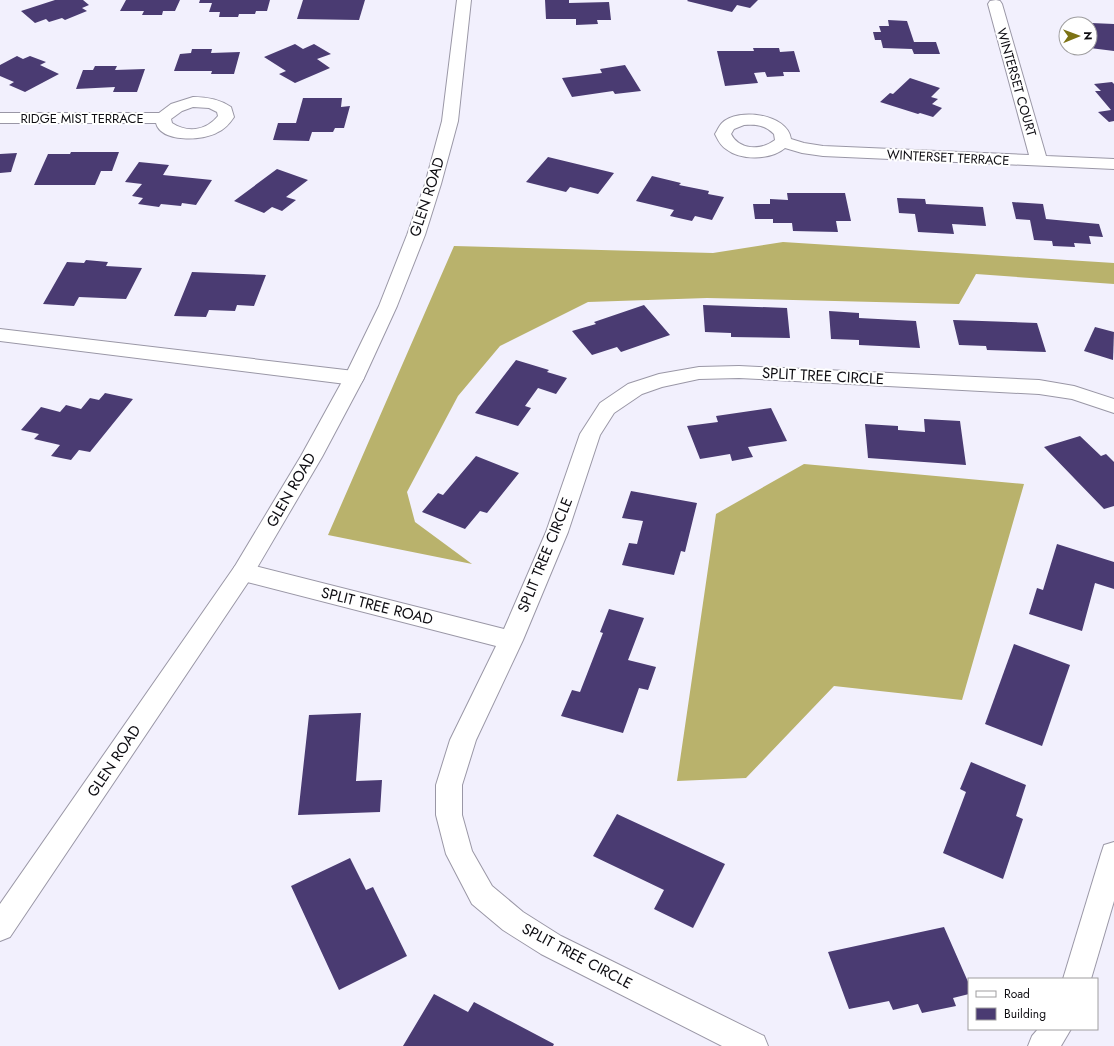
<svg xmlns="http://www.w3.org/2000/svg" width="1114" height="1046" font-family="Jost,sans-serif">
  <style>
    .forest { fill: #b9b26c }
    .building { fill: #4a3b72 }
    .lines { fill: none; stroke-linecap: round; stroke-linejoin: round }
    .minor-casing { stroke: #9a97a6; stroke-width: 2 }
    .major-casing { stroke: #9a97a6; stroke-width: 2 }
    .minor { fill: #fff; fill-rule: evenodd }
    .major { fill: #fff; fill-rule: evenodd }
    .labels { text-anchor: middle; stroke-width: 4; stroke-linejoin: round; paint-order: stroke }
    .far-street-label { font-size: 13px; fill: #0e0d12; stroke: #fff }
    .street-label { font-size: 15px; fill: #0e0d12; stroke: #fff }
  </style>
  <rect width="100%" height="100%" fill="#f2f0fd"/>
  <g class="forest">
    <path d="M 783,242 L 1114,263 L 1114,284 L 976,274 L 959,304 L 707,298 L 588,302 L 500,346 L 458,396 L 407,492 L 415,522 L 472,564 L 328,535 L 454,246 L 713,253 Z"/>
    <path d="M 804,464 L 1024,484 L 962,700 L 834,686 L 746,778 L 677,781 L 716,514 Z"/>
  </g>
  <g class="building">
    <path d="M 55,0 L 83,0 L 89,5 L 82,8 L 87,11 L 65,20 L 62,18 L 49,22 L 46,19 L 35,23 L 21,11 Z"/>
    <path d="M 126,0 L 180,0 L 175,11 L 163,11 L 162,15 L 142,15 L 144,11 L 120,11 Z"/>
    <path d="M 200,0 L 270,0 L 267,11 L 256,11 L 255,14 L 239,14 L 238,17 L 219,17 L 220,12 L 209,12 L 212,3 L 199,3 Z"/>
    <path d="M 303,0 L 365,0 L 359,20 L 297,19 Z"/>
    <path d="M 545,0 L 569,0 L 569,3 L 609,2 L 611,20 L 597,20 L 598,24 L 576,25 L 576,19 L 546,19 Z"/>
    <path d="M 688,0 L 758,0 L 750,8 L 737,5 L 732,12 L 687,1 Z"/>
    <path d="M 888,20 L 907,21 L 914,42 L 936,42 L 940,54 L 914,54 L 912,49 L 883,48 L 881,40 L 875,40 L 873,32 L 881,32 L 879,26 L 889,26 Z"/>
    <path d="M 1091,23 L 1114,24 L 1114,51 L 1090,48 L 1090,39 L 1091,39 L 1090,33 L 1095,33 Z"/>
    <path d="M 295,44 L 303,49 L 314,44 L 331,54 L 317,59 L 330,68 L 295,83 L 279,74 L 286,71 L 264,57 Z"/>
    <path d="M 753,48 L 779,48 L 780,52 L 794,51 L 800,72 L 783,72 L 784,76 L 767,77 L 765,72 L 754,73 L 758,83 L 725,86 L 717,51 L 754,51 Z"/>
    <path d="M 192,49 L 212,49 L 211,53 L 240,52 L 234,74 L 211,74 L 212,71 L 174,71 L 180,54 L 191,53 Z"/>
    <path d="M 17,56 L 23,59 L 30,56 L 46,62 L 40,65 L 59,74 L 25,92 L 9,85 L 14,82 L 0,76 L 0,65 Z"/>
    <path d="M 625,65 L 641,91 L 615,94 L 613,91 L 572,97 L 562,78 L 602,73 L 600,69 Z"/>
    <path d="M 95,66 L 117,66 L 115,70 L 145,69 L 137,92 L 113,92 L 115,87 L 76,89 L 83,70 L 93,70 Z"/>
    <path d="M 910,78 L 940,88 L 931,97 L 938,99 L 932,104 L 942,108 L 933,117 L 920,113 L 918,114 L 880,102 L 890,93 L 893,94 Z"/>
    <path d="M 1112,82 L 1114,84 L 1114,121 L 1109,122 L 1098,112 L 1111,110 L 1095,91 L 1101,91 L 1094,84 Z"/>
    <path d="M 303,98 L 342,98 L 341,107 L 350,106 L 344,128 L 335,128 L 333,132 L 312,132 L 309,141 L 273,140 L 278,123 L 296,123 Z"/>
    <path d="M 71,152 L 119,152 L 112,171 L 101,171 L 95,185 L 34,185 L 48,154 L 70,154 Z"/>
    <path d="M 17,153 L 11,172 L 0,173 L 0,154 Z"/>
    <path d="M 548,157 L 614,173 L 598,194 L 570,187 L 566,192 L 526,182 Z"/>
    <path d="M 139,162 L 169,165 L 163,175 L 212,180 L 196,205 L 182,203 L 181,206 L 161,204 L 159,207 L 138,204 L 143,198 L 132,196 L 142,184 L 125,182 Z"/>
    <path d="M 277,169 L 308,180 L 286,197 L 296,200 L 282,211 L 272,207 L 264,213 L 234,201 Z"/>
    <path d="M 652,176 L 681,183 L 679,185 L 709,191 L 708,194 L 724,197 L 712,220 L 695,216 L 692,221 L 670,216 L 674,210 L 636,201 Z"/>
    <path d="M 787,193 L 845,193 L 851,221 L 836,221 L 838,232 L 793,231 L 792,223 L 773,223 L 773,219 L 755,219 L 753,204 L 770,204 L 770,199 L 788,200 Z"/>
    <path d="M 897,198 L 925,199 L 926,204 L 983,207 L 986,226 L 952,224 L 954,234 L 918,232 L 915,214 L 899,213 Z"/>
    <path d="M 1012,202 L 1043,204 L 1046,219 L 1099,224 L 1103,237 L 1089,236 L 1091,244 L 1074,243 L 1075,247 L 1053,246 L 1052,241 L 1034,240 L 1030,220 L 1016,219 Z"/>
    <path d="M 86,260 L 108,262 L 106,266 L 142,268 L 126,299 L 79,297 L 74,306 L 43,304 L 67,262 L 84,263 Z"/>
    <path d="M 192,272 L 266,275 L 254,306 L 237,305 L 235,311 L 209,310 L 206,317 L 174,316 Z"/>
    <path d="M 644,305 L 670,335 L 621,352 L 617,347 L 592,355 L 572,331 L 596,324 L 594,322 Z"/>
    <path d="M 703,305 L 787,308 L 790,338 L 731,337 L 731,333 L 705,332 Z"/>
    <path d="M 829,311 L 859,313 L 859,318 L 916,321 L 920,348 L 859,345 L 859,340 L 831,339 Z"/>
    <path d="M 953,320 L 1037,323 L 1046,352 L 987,350 L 986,346 L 959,345 Z"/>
    <path d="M 1095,327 L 1114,332 L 1113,360 L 1084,351 Z"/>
    <path d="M 516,360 L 549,370 L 547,372 L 567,378 L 556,394 L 538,388 L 525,406 L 531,408 L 518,426 L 475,413 Z"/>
    <path d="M 105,393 L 133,399 L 90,452 L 79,450 L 71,460 L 51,456 L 60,445 L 34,439 L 39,434 L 21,430 L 41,407 L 60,412 L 66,405 L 81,409 L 90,398 L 99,400 Z"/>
    <path d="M 771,408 L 787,441 L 748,447 L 753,457 L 732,461 L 730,454 L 700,459 L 687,426 L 718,422 L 716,416 Z"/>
    <path d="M 924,419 L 960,421 L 966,465 L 868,458 L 865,424 L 898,426 L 898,430 L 925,432 Z"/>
    <path d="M 1080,436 L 1101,456 L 1106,454 L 1114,462 L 1114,506 L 1104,509 L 1044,447 Z"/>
    <path d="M 476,456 L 519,473 L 487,513 L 480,511 L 465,529 L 422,512 L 438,493 L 443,495 Z"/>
    <path d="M 631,491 L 697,503 L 685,552 L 681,551 L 674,575 L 622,565 L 629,543 L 637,544 L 643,521 L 622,518 Z"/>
    <path d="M 1057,544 L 1114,562 L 1114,589 L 1095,583 L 1082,631 L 1029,614 L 1037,588 L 1043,590 Z"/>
    <path d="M 609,609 L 644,618 L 628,660 L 656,667 L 648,690 L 639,688 L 623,733 L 561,716 L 572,690 L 580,692 L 603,633 L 600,632 Z"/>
    <path d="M 1014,644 L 1070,665 L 1042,746 L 985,724 Z"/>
    <path d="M 361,713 L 356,781 L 382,780 L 380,812 L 298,815 L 309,715 Z"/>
    <path d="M 971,762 L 1026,785 L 1016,816 L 1023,819 L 1003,879 L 943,853 L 966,792 L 960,789 Z"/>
    <path d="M 617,814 L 725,864 L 693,928 L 654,909 L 664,890 L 593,856 Z"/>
    <path d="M 350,858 L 366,890 L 373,887 L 407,956 L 339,990 L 291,886 Z"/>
    <path d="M 944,927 L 969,984 L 969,994 L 953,998 L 956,1006 L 922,1013 L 918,1004 L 893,1010 L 889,1001 L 849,1009 L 828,952 Z"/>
    <path d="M 434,994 L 468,1012 L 474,1002 L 554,1044 L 553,1046 L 403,1046 Z"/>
  </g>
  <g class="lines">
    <defs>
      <g id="minor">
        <path d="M 996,0 L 1000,1 L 1002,4 L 1046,156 L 1114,159 L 1114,169 L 823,156 L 802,153 L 785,148 C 771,160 741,161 726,149 C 720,145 718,140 715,134 C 717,131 719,126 722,123 C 738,107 788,114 791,139 L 804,143 L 823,146 L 1029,155 L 988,4 L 990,1 ZM 744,125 C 756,124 765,125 774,134 L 775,140 C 761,151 739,150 731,134 L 734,129 Z"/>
        <path d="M 193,97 C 206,97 219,99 231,107 L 234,117 C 230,123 225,129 218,132 C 204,141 161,143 156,123 L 0,123 L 0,113 L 159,113 L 171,104 ZM 193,107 L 209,108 L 217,112 L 218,116 C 206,131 187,133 172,123 L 171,119 L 182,111 Z"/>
        <path d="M 0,329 L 354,371 L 361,373 L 364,378 L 361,383 L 354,385 L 0,341 Z"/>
        <path d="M 739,366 L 1039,380 L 1074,386 L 1114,399 L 1114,413 L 1072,399 L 1039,394 L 739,378 L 699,379 L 662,387 L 642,394 L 614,413 L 600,435 L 568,532 L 523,640 L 476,740 L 462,785 L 462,815 L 472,851 L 492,886 L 523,912 L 561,936 L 764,1036 L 768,1046 L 722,1046 L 541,954 L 503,930 L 472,904 L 446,854 L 436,815 L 436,785 L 450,740 L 496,646 L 243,581 L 235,578 L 232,572 L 235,566 L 243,563 L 504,629 L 546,532 L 580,434 L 600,403 L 628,384 L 659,374 L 699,367 Z"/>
        <path d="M 1114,842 L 1114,901 L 1091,979 L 1063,979 L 1101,854 L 1104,845 Z"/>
        <path d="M 1038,1029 L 1071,1029 L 1061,1046 L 1028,1046 L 1032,1036 Z"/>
      </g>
      <path id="major" d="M 457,0 L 471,0 L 458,121 L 441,184 L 425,235 L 397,306 L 364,378 L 322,457 L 251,578 L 10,937 L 0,941 L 0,904 L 235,566 L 301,456 L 344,378 L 379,306 L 407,235 L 425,184 L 442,121 Z"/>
    </defs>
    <use href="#minor" class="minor-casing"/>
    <use href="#major" class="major-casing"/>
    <use href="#minor" class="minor"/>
    <use href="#major" class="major"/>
  </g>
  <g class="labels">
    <g class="far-street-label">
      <text transform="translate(1017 82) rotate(74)" y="5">WINTERSET COURT</text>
      <text x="82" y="123">RIDGE MIST TERRACE</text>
      <text transform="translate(948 157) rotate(3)" y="5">WINTERSET TERRACE</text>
    </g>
    <g class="street-label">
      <text transform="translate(427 197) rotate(-72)" y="5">GLEN ROAD</text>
      <text transform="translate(823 376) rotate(3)" y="5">SPLIT TREE CIRCLE</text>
      <text transform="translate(291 490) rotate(-60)" y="5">GLEN ROAD</text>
      <text transform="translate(545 555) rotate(-68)" y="5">SPLIT TREE CIRCLE</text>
      <text transform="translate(377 606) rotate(14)" y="5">SPLIT TREE ROAD</text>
      <text transform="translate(114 761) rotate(-56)" y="5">GLEN ROAD</text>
      <text transform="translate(577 956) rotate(28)" y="5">SPLIT TREE CIRCLE</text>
    </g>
  </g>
  <rect x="968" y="978" width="130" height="52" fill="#ffffff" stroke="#9f9ea0"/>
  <rect x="976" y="991" width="20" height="6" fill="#ffffff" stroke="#9f9ea0"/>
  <text x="1004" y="998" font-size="12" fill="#0e0d12">Road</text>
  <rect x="976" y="1008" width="20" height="12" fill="#4a3b72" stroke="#9f9ea0"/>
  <text x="1004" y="1018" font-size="12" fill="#0e0d12">Building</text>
  <g transform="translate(1078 36) rotate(89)"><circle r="19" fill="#ffffff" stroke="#9f9ea0"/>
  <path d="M0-3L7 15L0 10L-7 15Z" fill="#7c7214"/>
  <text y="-6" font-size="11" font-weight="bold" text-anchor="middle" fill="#0e0d12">N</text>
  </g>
</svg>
